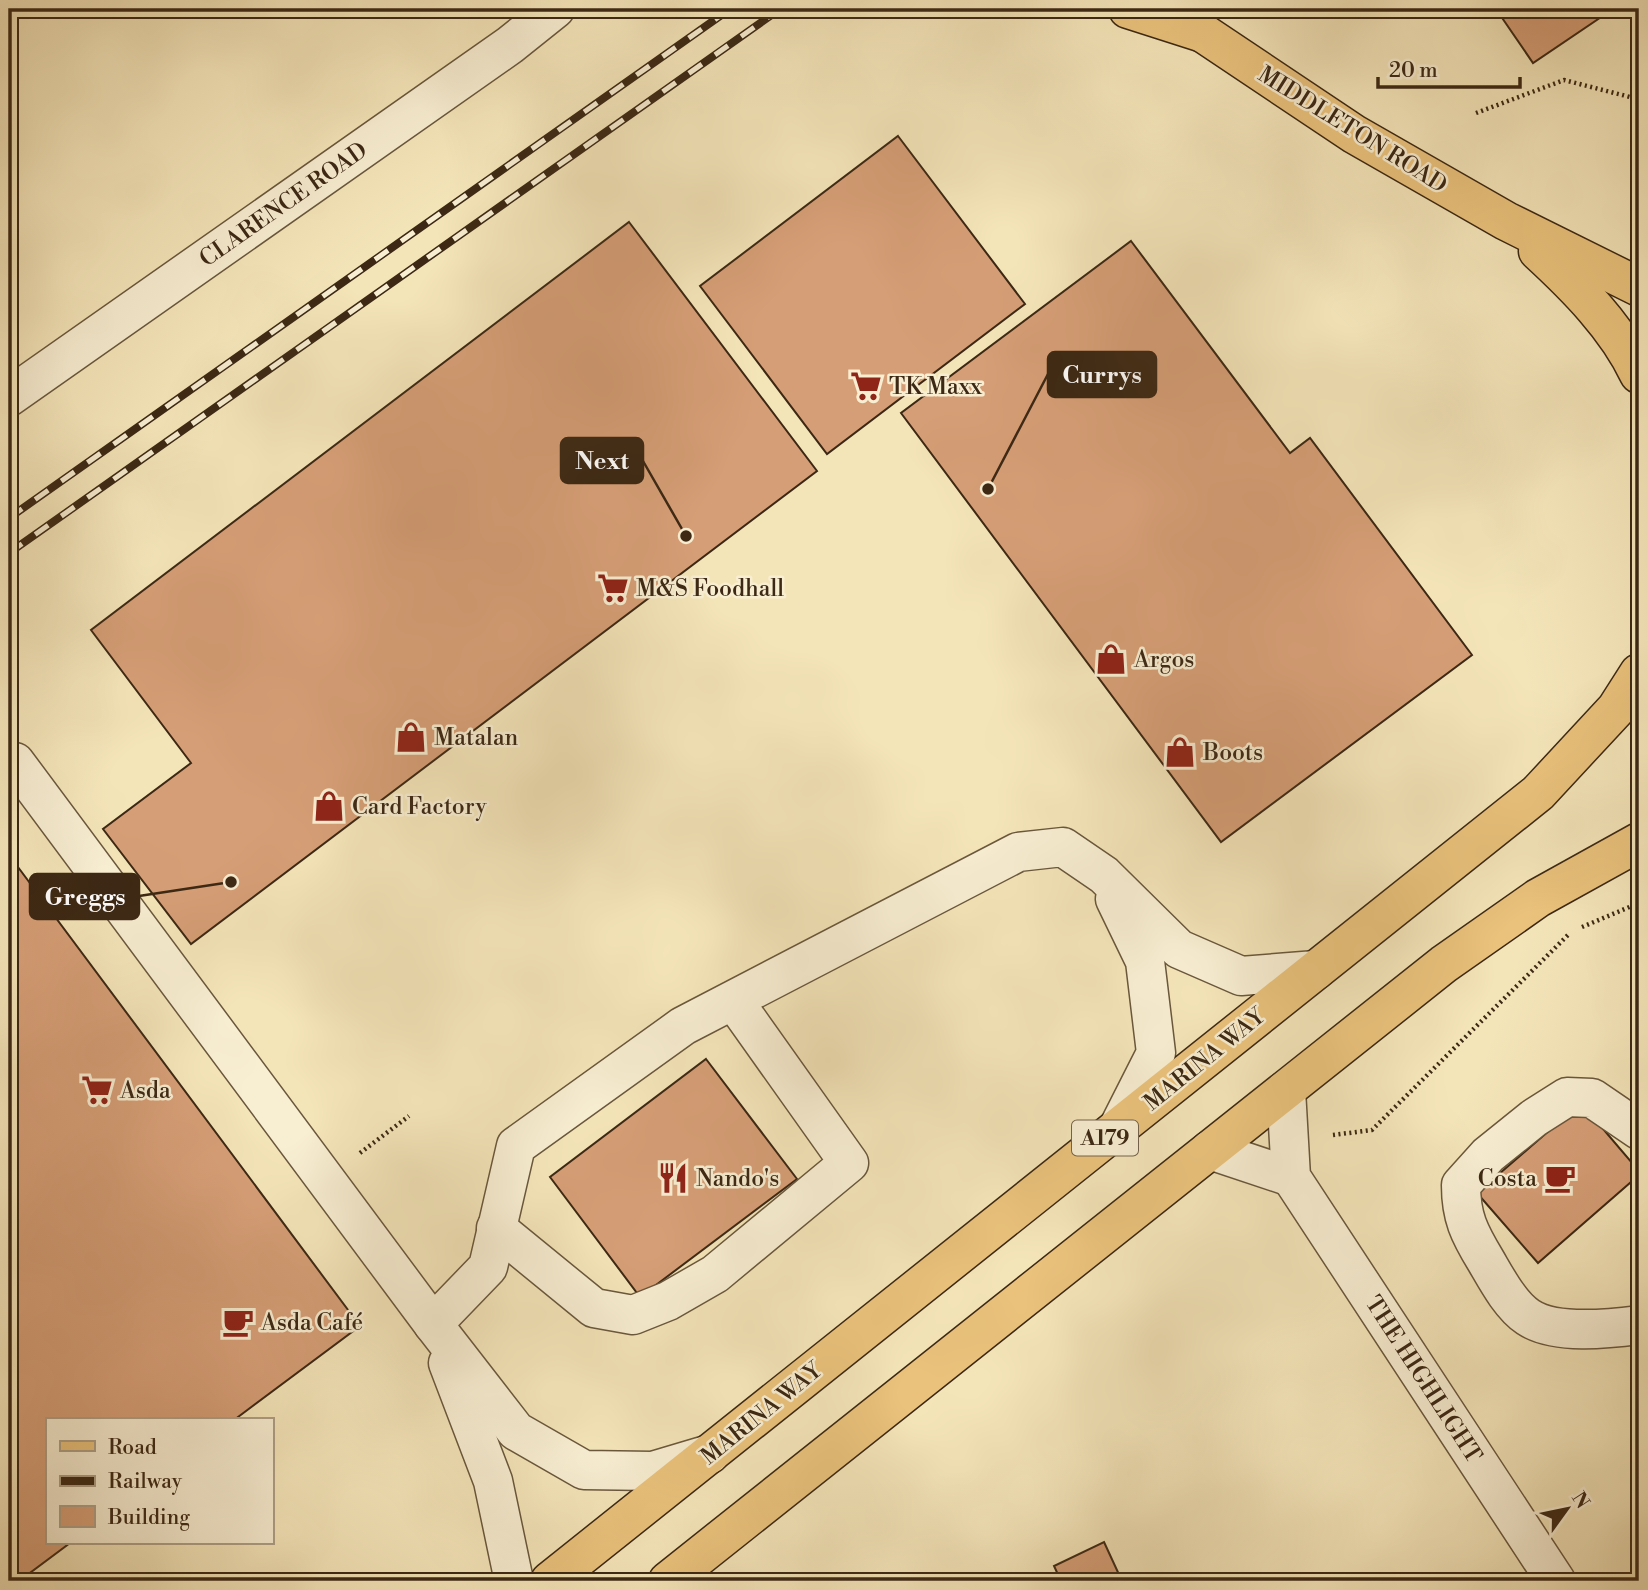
<svg xmlns="http://www.w3.org/2000/svg" width="1648" height="1590" font-family="'Libre Bodoni',serif">
  <style>
    .building { fill: #d69e76; stroke: #3c2814; stroke-width: 2 }
    .lines { fill: none; stroke-linecap: round; stroke-linejoin: round }
    .minor-casing { stroke: #6a573d; stroke-width: 41 }
    .major-casing { stroke: #3c2814; stroke-width: 41 }
    .highway-casing { stroke: #3c2814; stroke-width: 41 }
    .path { stroke: #3c2814; stroke-width: 4.5; stroke-dasharray: 2 3.5; stroke-linecap: butt }
    .minor { stroke: #f8eed2; stroke-width: 38 }
    .major { stroke: #eac27c; stroke-width: 38 }
    .highway { stroke: #eac27c; stroke-width: 38 }
    .rail-casing { stroke: #3c2814; stroke-width: 8 }
    .rail { stroke: #f8eed2; stroke-width: 5; stroke-dasharray: 16; stroke-linecap: butt }
    .labels { text-anchor: middle; stroke-width: 5; stroke-linejoin: round; paint-order: stroke }
    .shield { fill: #f8eed2; stroke: #74634d; stroke-width: 2 }
    .shield-label { font-size: 21px; font-weight: bold; fill: #3c2814 }
    .street-label { font-size: 23px; fill: #3c2814; stroke: #f8eed2 }
    .poi-label { font-size: 23px; fill: #3c2814; stroke: #f8eed2; text-anchor: start }
    .leader { fill: none; stroke: #3c2814; stroke-width: 2.5 }
    .callout-dot { fill: #3c2814; stroke: #f8eed2; stroke-width: 2.5 }
    .callout { fill: #3c2814; stroke: #3c2814; stroke-width: 2.5 }
    .callout-label { font-size: 24px; text-anchor: middle; font-weight: bold; fill: #fff }
  </style>
  <rect width="100%" height="100%" fill="#f4e5b9"/>
  <filter id="stains"><feTurbulence type="fractalNoise" baseFrequency=".00286" numOctaves="4"/><feColorMatrix values="0 0 0 0 .2 0 0 0 0 .09 0 0 0 0 .02 0 0 0 .5 -.17"/></filter>
  <radialGradient id="worn" r=".72"><stop offset=".6" stop-color="#630" stop-opacity="0"/><stop offset="1" stop-color="#630" stop-opacity=".3"/></radialGradient>
  <g class="building">
    <path d="M 1496,9 L 1613,9 L 1533,63 Z"/>
    <path d="M 898,136 L 1025,304 L 827,454 L 700,286 Z"/>
    <path d="M 629,222 L 817,471 L 191,944 L 103,829 L 191,763 L 91,630 Z"/>
    <path d="M 1131,241 L 1290,453 L 1310,438 L 1472,655 L 1221,842 L 901,413 Z"/>
    <path d="M 9,855 L 360,1326 L 234,1420 L 47,1420 L 47,1543 L 70,1543 L 19,1581 L 9,1568 Z"/>
    <path d="M 706,1059 L 797,1179 L 640,1297 L 550,1177 Z"/>
    <path d="M 1581,1103 L 1639,1171 L 1639,1175 L 1538,1263 L 1477,1193 Z"/>
    <path d="M 1104,1542 L 1122,1581 L 1061,1581 L 1054,1566 Z"/>
  </g>
  <g class="lines">
    <defs>
      <g id="minor">
        <path d="M 9,397 L 510,45 L 555,9"/>
        <path d="M 15,762 L 433,1324 L 516,1431 L 584,1470 L 653,1471 L 710,1454"/>
        <path d="M 1115,899 L 1145,961 L 1156,1053 L 1118,1128"/>
        <path d="M 1286,1090 L 1291,1177 L 1556,1581"/>
        <path d="M 1639,1130 L 1592,1098 L 1567,1097 L 1534,1118 L 1488,1155 L 1461,1185 C 1461,1217 1469,1233 1486,1261 C 1496,1278 1510,1305 1528,1317 C 1555,1335 1608,1329 1639,1325"/>
        <path d="M 1210,1150 L 1291,1177"/>
        <path d="M 496,1228 L 594,1308 L 633,1315 L 668,1301 L 715,1274 L 849,1163 L 734,1001"/>
        <path d="M 433,1324 L 488,1267 L 516,1146 L 683,1026 L 1018,852 L 1063,847 L 1104,875 L 1179,949 L 1241,976 L 1316,970"/>
        <path d="M 448,1363 L 493,1481 L 514,1581"/>
      </g>
      <g id="major">
        <path d="M 1128,9 L 1203,33"/>
        <path d="M 1181,9 L 1203,33 L 1354,134 L 1506,221 L 1639,287"/>
        <path d="M 1538,251 C 1576,286 1617,327 1639,374"/>
      </g>
      <g id="highway">
        <path d="M 550,1581 L 1538,793 L 1616,709 L 1639,673"/>
        <path d="M 668,1581 L 1444,964 L 1538,898 L 1639,842"/>
      </g>
    </defs>
    <use href="#minor" class="minor-casing"/>
    <use href="#major" class="major-casing"/>
    <use href="#highway" class="highway-casing"/>
    <g class="path">
      <path d="M 1476,113 L 1564,80 L 1634,98"/>
      <path d="M 1582,927 L 1639,903"/>
      <path d="M 1333,1135 L 1372,1130 L 1569,934"/>
      <path d="M 360,1153 L 409,1116"/>
    </g>
    <use href="#minor" class="minor"/>
    <use href="#major" class="major"/>
    <use href="#highway" class="highway"/>
    <defs>
      <g id="rail">
        <path d="M 9,518 L 730,9"/>
        <path d="M 9,553 L 780,9"/>
      </g>
    </defs>
    <use href="#rail" class="rail-casing"/>
    <use href="#rail" class="rail"/>
  </g>
  <defs>
    <symbol id="supermarket-bare" viewBox="-9 -9 18 18"><path d="M-6-5.5h2.5l.6 2H6L4.5 2H-2.5L-4.4-4H-6ZM-1.5 3.2a1.3 1.3 0 1 0 .1 0ZM3 3.2a1.3 1.3 0 1 0 .1 0Z" fill="#8f2418" stroke="#f8eed2" stroke-width="2.5" paint-order="stroke"/></symbol>
    <symbol id="shop-bare" viewBox="-9 -9 18 18"><path d="M-5-2.5h2.3a2.7 3.5 0 0 1 5.4 0H5L5.5 6h-11ZM-1.5-2.5h3a1.5 2.3 0 0 0-3 0Z" fill="#8f2418" stroke="#f8eed2" stroke-width="2.5" paint-order="stroke"/></symbol>
    <symbol id="restaurant-bare" viewBox="-9 -9 18 18"><path d="M-5-6h1v4h1v-4h1v4h1v-4h1v5L-1.5 .5V6h-2V.5L-5-1ZM5-6V6H3V1.5H1.5Q1.5-4 5-6Z" fill="#8f2418" stroke="#f8eed2" stroke-width="2.5" paint-order="stroke"/></symbol>
    <symbol id="cafe-bare" viewBox="-9 -9 18 18"><path d="M-5.5-4.5H6V0H3Q3 3.5 0 3.5H-2.5Q-5.5 3.5-5.5 0ZM3-3.2v2h1.7v-2ZM-6 4.5H4V6H-6Z" fill="#8f2418" stroke="#f8eed2" stroke-width="2.5" paint-order="stroke"/></symbol>
  </defs>
  <g fill-rule="evenodd">
    <use href="#supermarket-bare" x="844" y="364" width="44" height="44"/>
    <use href="#supermarket-bare" x="591" y="566" width="44" height="44"/>
    <use href="#shop-bare" x="1089" y="637" width="44" height="44"/>
    <use href="#shop-bare" x="389" y="715" width="44" height="44"/>
    <use href="#shop-bare" x="1158" y="730" width="44" height="44"/>
    <use href="#shop-bare" x="307" y="784" width="44" height="44"/>
    <use href="#supermarket-bare" x="75" y="1068" width="44" height="44"/>
    <use href="#restaurant-bare" x="651" y="1156" width="44" height="44"/>
    <use href="#cafe-bare" x="1538" y="1156" width="44" height="44"/>
    <use href="#cafe-bare" x="216" y="1300" width="44" height="44"/>
  </g>
  <g class="labels">
    <rect class="shield" x="1072" y="1120.5" width="66" height="35" rx="5"/>
    <g class="shield-label">
      <text x="1105" y="1145">A179</text>
    </g>
    <g class="street-label">
      <text transform="translate(1353 129) rotate(32)" y="8">MIDDLETON ROAD</text>
      <text transform="translate(283 204) rotate(-35)" y="8">CLARENCE ROAD</text>
      <text transform="translate(1204 1059) rotate(-39)" y="8">MARINA WAY</text>
      <text transform="translate(1424 1379) rotate(57)" y="8">THE HIGHLIGHT</text>
      <text transform="translate(761 1413) rotate(-39)" y="8">MARINA WAY</text>
    </g>
    <g class="poi-label">
      <text x="889" y="394">TK Maxx</text>
      <text x="636" y="596">M&amp;S Foodhall</text>
      <text x="1134" y="667">Argos</text>
      <text x="434" y="745">Matalan</text>
      <text x="1203" y="760">Boots</text>
      <text x="352" y="814">Card Factory</text>
      <text x="120" y="1098">Asda</text>
      <text x="696" y="1186">Nando's</text>
      <text x="1537" y="1186" text-anchor="end">Costa</text>
      <text x="261" y="1330">Asda Café</text>
    </g>
  </g>
  <path class="leader" d="M988 489L1048 374M686 536L643 461M231 882L139 896"/>
  <g class="callout-dot">
    <circle cx="988" cy="489" r="7"/>
    <circle cx="686" cy="536" r="7"/>
    <circle cx="231" cy="882" r="7"/>
  </g>
  <g class="callout">
    <rect x="1048" y="352" width="108" height="45" rx="7"/>
    <rect x="561" y="438" width="82" height="45" rx="7"/>
    <rect x="30" y="874" width="109" height="45" rx="7"/>
  </g>
  <g class="callout-label">
    <text x="1102" y="383">Currys</text>
    <text x="602" y="469">Next</text>
    <text x="85" y="905">Greggs</text>
  </g>
  <rect width="1648" height="1590" fill="none" stroke="#f4e5b9" stroke-width="35"/>
  <rect x="10" y="10" width="1627" height="1569" fill="none" stroke="#3c2814" stroke-width="3.5"/>
  <rect x="18" y="18" width="1613" height="1555" fill="none" stroke="#3c2814" stroke-width="2"/>
  <rect x="46" y="1418" width="228" height="126" fill="#f8eed2" stroke="#ad9f86" stroke-width="2"/>
  <rect x="60" y="1441" width="35" height="10" fill="#eac27c" stroke="#ad9f86" stroke-width="2"/>
  <text x="108" y="1454" font-size="21" fill="#3c2814">Road</text>
  <rect x="60" y="1476" width="35" height="10" fill="#3c2814" stroke="#ad9f86" stroke-width="2"/>
  <text x="108" y="1488" font-size="21" fill="#3c2814">Railway</text>
  <rect x="60" y="1506" width="35" height="21" fill="#d69e76" stroke="#ad9f86" stroke-width="2"/>
  <text x="108" y="1524" font-size="21" fill="#3c2814">Building</text>
  <g transform="translate(1567 1509) rotate(57)" stroke="#f8eed2" stroke-width="5" paint-order="stroke">
  <path d="M0-5L12 26L0 18L-12 26Z" fill="#3c2814"/>
  <text y="-10" font-size="19" font-weight="bold" text-anchor="middle" fill="#3c2814">N</text>
  </g>
  <path d="M1378 77v10h142v-10" fill="none" stroke="#3c2814" stroke-width="3.5"/>
  <text x="1389" y="77" font-size="21" fill="#3c2814" stroke="#f8eed2" stroke-width="5" paint-order="stroke">20 m</text>
  <rect width="100%" height="100%" filter="url(#stains)"/>
  <rect width="100%" height="100%" fill="url(#worn)"/>
</svg>
